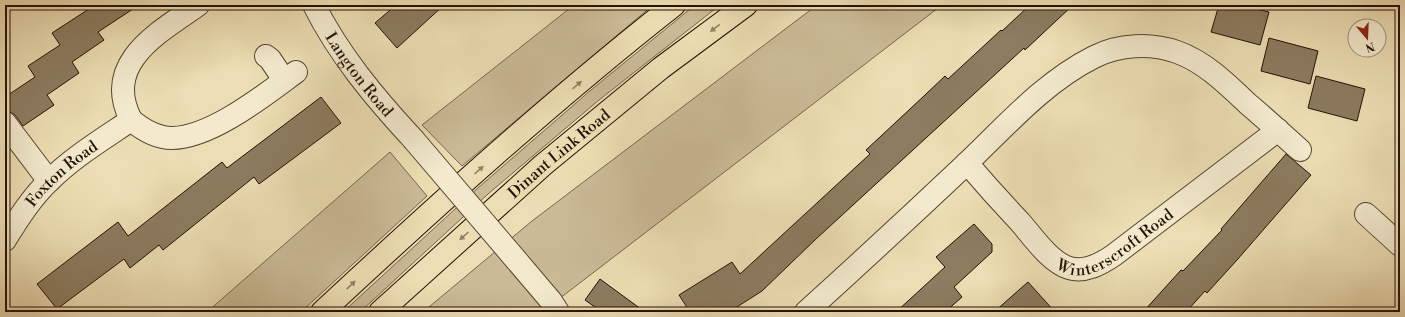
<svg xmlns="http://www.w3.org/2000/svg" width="1405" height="317" font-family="'Libre Bodoni',serif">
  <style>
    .green { fill: #cabb96; stroke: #77664d }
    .building { fill: #8c7c60; stroke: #241104 }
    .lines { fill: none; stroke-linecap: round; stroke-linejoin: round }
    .minor-casing { stroke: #564430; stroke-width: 24 }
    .major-casing { stroke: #241104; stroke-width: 24 }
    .minor { stroke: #f3eace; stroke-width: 22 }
    .major { stroke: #ecdeb4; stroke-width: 22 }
    .minor-bridge-casing { stroke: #564430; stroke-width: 24; stroke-linecap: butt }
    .minor-bridge { stroke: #f3eace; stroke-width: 22 }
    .oneway { fill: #928265 }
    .labels { text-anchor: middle; stroke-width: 3; stroke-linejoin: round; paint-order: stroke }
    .street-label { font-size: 16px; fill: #241104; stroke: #f3eace }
  </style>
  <rect width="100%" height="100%" fill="#ecdeb4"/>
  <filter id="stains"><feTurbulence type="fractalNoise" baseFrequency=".005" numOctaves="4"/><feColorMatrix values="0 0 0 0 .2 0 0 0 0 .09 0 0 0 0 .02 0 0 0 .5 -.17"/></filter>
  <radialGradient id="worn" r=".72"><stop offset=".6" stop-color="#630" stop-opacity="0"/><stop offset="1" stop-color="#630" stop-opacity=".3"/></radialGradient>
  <g class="green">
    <path d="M 574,5 L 653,5 L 462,166 L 422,125 Z"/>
    <path d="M 695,5 L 720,5 L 599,100 L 488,194 L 360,312 L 343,312 L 479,187 L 591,90 Z"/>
    <path d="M 817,5 L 942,5 L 542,312 L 423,312 L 532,221 Z"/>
    <path d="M 390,152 L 427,196 L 301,312 L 207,312 Z"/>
  </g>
  <g class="building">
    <path d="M 95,5 L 139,5 L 98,32 L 104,40 L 72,62 L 79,73 L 47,95 L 54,105 L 23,126 L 15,115 L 10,112 L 5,111 L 5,97 L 35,77 L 28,66 L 60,45 L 52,33 Z"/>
    <path d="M 396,5 L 444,5 L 397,48 L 375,23 Z"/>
    <path d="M 1030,5 L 1073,5 L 1025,50 L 1024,48 L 816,239 L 762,291 L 729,312 L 690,312 L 679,295 L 732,262 L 740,274 L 870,154 L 866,150 L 925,95 L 945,76 L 948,79 L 1001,30 L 1002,31 Z"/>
    <path d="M 1219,5 L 1240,5 L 1269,12 L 1260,45 L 1211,32 Z"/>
    <path d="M 1269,38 L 1318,51 L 1310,84 L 1261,71 Z"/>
    <path d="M 1316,76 L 1365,89 L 1357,121 L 1308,108 Z"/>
    <path d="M 321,97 L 341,123 L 259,184 L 254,177 L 163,250 L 159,245 L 130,268 L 124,259 L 57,309 L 37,284 L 118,222 L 128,236 L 222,162 L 227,168 Z"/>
    <path d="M 1286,154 L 1311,175 L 1237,260 L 1207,293 L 1205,291 L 1186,312 L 1143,312 L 1181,270 L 1183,271 L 1222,230 L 1221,229 Z"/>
    <path d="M 974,224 L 992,244 L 992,252 L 954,287 L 962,297 L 945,312 L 896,312 L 945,267 L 936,257 Z"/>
    <path d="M 600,279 L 645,312 L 602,312 L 585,300 Z"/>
    <path d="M 1028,282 L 1055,312 L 994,312 Z"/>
  </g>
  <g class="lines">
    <defs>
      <g id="minor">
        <path id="s1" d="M 314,5 C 339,55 375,98 413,139"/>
        <path d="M 266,56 L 270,59 L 284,80"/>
        <path d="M 131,120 C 143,130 156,138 172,138 C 211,138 266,94 296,72"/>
        <path d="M 5,123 L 49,181"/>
        <path id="s2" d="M 967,163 C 984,183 1002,203 1020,222 C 1033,237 1050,262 1069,268 C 1085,273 1101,264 1114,255 L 1278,130"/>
        <path d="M 1366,214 L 1400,245"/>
        <path id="s3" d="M 5,240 C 18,219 32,197 49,181 C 73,157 103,139 131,120 C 102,63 158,33 198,5"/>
        <path d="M 517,261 L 551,301 L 558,312"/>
        <path d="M 806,312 C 860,263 913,214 966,164 C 1006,126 1044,82 1094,57 C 1119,44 1151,43 1177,52 C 1205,62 1227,84 1248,104 C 1266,119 1283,135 1300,150"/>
      </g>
      <g id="major">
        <path d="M 322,312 C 436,206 552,101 674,5"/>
        <path id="s4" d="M 380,312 L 543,165 L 661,68 L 746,5"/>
      </g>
    </defs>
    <use href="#minor" class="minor-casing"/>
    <use href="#major" class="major-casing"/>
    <use href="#minor" class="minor"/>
    <use href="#major" class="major"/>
    <defs>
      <path id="minor-bridge" d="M 413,139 L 517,261"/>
    </defs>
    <use href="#minor-bridge" class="minor-bridge-casing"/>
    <use href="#minor-bridge" class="minor-bridge"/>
  </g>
  <defs><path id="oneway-solid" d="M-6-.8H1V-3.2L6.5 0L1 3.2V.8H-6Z"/></defs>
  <g class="oneway">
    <use href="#oneway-solid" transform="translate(715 28) rotate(143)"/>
    <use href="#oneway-solid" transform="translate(577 85) rotate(-40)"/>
    <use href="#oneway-solid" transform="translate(479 170) rotate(-42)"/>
    <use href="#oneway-solid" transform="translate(464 236) rotate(138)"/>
    <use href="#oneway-solid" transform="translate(351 285) rotate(-43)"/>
  </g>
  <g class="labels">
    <g class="street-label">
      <text dy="6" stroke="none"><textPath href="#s1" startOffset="83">Langton Road</textPath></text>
      <text dy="6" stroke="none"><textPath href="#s4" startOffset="239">Dinant Link Road</textPath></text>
      <text dy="6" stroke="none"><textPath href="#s3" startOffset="88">Foxton Road</textPath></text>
      <text dy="6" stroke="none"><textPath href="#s2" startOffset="201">Winterscroft Road</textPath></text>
    </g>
  </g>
  <rect width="1405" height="317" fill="none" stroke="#ecdeb4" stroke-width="20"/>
  <rect x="6" y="6" width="1393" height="305" fill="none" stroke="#241104" stroke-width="2"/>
  <rect x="10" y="10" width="1385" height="297" fill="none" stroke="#241104"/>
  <g transform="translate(1367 38) rotate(161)"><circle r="19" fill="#f3eace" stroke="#a0937d"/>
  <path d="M0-3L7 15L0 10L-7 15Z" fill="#8f2418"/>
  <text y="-6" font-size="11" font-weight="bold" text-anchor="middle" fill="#241104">N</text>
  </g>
  <rect width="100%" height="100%" filter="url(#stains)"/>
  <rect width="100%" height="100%" fill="url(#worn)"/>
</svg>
